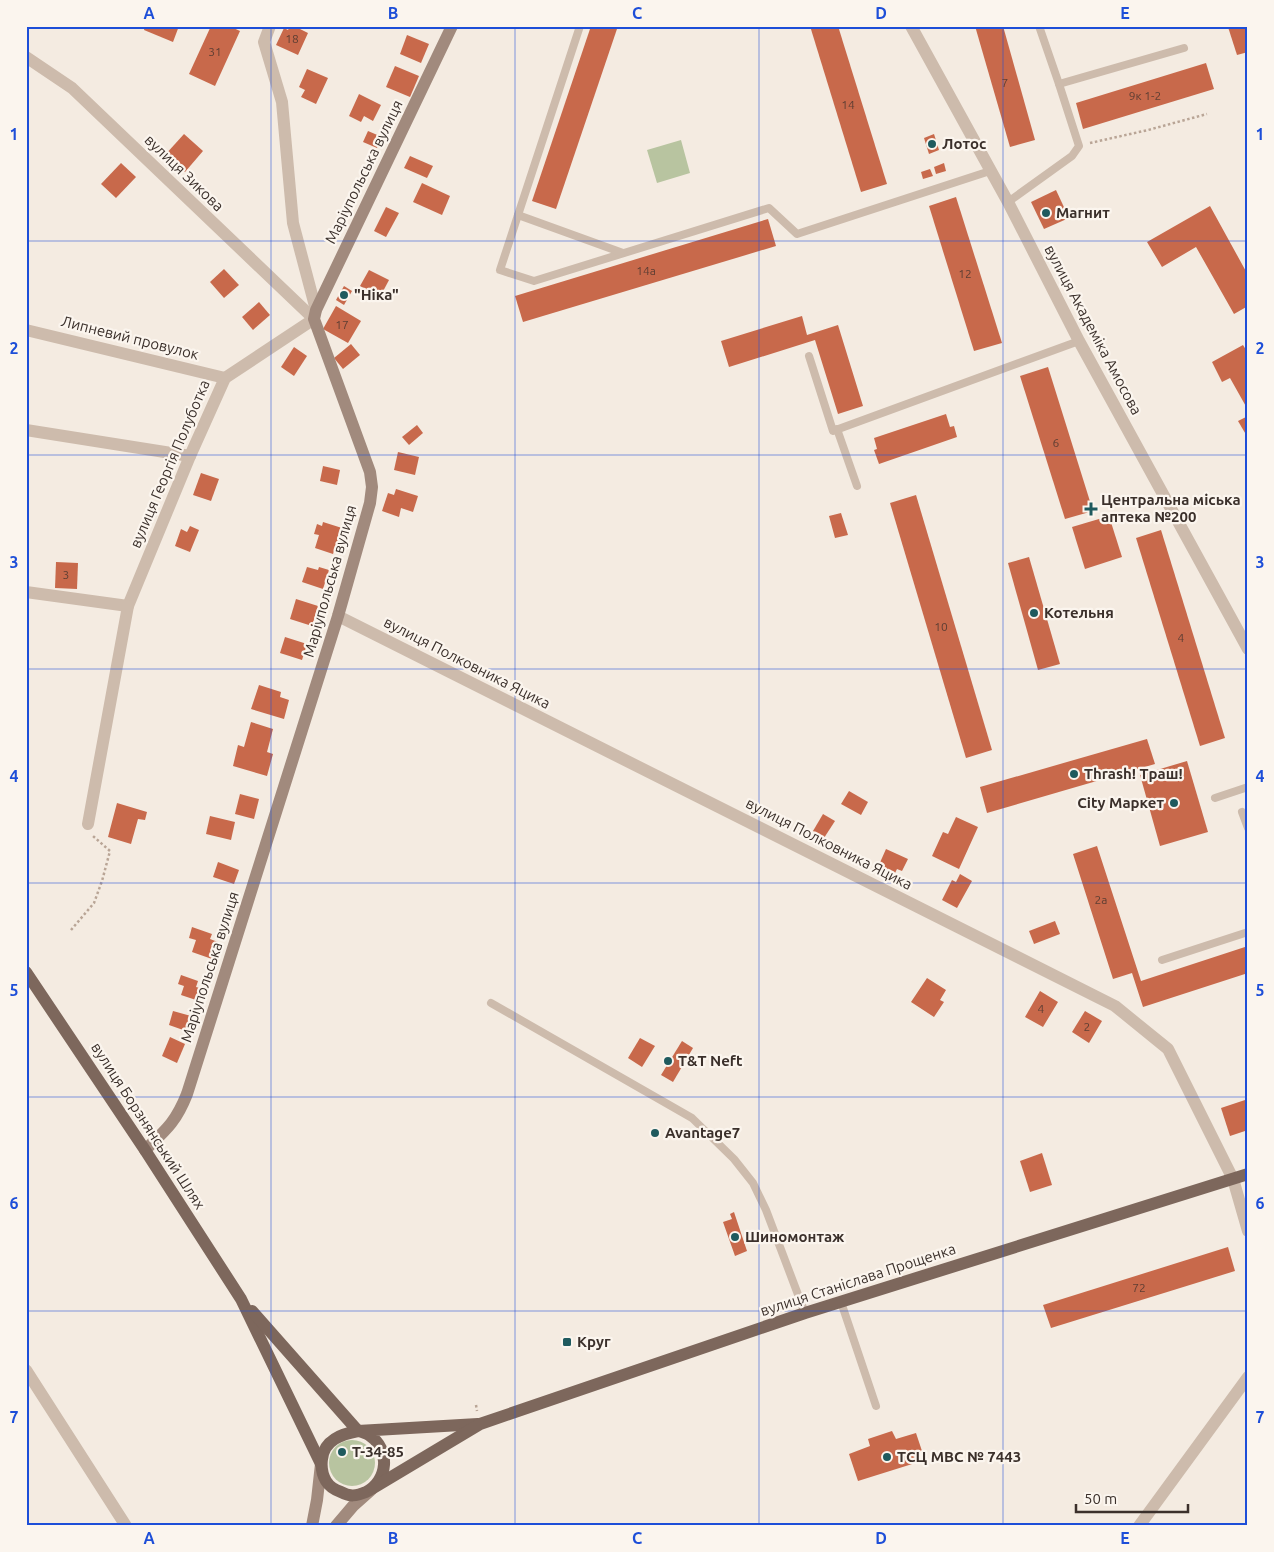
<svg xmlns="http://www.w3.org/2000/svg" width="1274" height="1552" font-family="Ubuntu,sans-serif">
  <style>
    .green { fill: #b8c4a0 }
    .building { fill: #c8694b }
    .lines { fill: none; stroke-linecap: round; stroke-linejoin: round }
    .path { stroke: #b9a596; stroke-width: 2.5; stroke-dasharray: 2.5 2.5; stroke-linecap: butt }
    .lane { stroke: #cdbbac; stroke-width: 8 }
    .street { stroke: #cdbbac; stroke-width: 12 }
    .secondary { stroke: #a18a7d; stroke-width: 12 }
    .primary { stroke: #7d675c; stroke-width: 12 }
    .grid { fill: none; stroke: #1d4ed8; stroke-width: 1; stroke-opacity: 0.55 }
    .poi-dot { fill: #1f5a5e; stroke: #fbf5ee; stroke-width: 2 }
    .labels { text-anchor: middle; stroke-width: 4.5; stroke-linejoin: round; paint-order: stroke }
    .number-label { font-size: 12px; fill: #5e3e33 }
    .poi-label { font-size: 15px; font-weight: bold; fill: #3b302b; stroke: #fbf5ee; text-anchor: start }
    .street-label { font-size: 15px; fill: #3b302b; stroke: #fbf5ee }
    .neatline { fill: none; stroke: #1d4ed8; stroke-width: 2 }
    .grid-label { font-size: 16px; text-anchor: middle; font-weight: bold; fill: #1d4ed8 }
  </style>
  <rect width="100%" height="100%" fill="#f4ebe1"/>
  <g class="green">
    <path d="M 681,140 L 690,173 L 657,183 L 647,150 Z"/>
    <circle cx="352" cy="1463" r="23"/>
  </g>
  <g class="building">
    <path d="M 145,26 L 179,26 L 173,42 L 144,30 Z"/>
    <path d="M 211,26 L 229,26 L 240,31 L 215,86 L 189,74 Z"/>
    <path d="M 290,26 L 294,26 L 308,33 L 298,55 L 276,45 L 284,28 L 288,30 Z"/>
    <path d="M 591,26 L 618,26 L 556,209 L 532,201 Z"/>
    <path d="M 810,26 L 838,26 L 887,184 L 861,192 Z"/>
    <path d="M 975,26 L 1003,26 L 1035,140 L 1010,147 Z"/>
    <path d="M 1248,26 L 1248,52 L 1237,55 L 1228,27 Z"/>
    <path d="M 407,35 L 429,44 L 421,63 L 400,54 Z"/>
    <path d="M 1206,63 L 1214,89 L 1083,129 L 1076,103 Z"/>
    <path d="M 395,66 L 419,76 L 410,97 L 386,87 Z"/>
    <path d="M 307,69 L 328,78 L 316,104 L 301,97 L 305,90 L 299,87 Z"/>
    <path d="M 359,94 L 381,105 L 373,121 L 364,116 L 361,122 L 349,116 Z"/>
    <path d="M 368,131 L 382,137 L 377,148 L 363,142 Z"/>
    <path d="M 184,134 L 203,151 L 185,172 L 165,155 Z"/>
    <path d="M 934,134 L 939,150 L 929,154 L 924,138 Z"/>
    <path d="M 410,156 L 433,166 L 427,178 L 404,168 Z"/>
    <path d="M 121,163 L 136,177 L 116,198 L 101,184 Z"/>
    <path d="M 944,163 L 946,171 L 936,174 L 934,167 Z"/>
    <path d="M 930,169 L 933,176 L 923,179 L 921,172 Z"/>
    <path d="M 422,183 L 450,196 L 442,215 L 413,202 Z"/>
    <path d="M 1056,190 L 1069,218 L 1044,229 L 1031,202 Z"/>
    <path d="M 956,197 L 1002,343 L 974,351 L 929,206 Z"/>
    <path d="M 1210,206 L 1248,275 L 1248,306 L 1234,314 L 1196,247 L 1162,267 L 1147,242 Z"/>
    <path d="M 386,207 L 399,213 L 386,237 L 374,231 Z"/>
    <path d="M 768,219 L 776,246 L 523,322 L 515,296 Z"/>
    <path d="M 224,269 L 239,285 L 224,298 L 210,282 Z"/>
    <path d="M 369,270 L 389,280 L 380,297 L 360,286 Z"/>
    <path d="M 344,286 L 352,291 L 344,305 L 336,300 Z"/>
    <path d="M 259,302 L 270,315 L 253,330 L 242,317 Z"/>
    <path d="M 336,306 L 361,321 L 348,343 L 323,329 Z"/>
    <path d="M 802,316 L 807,335 L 838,325 L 863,406 L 838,414 L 815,340 L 729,367 L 721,341 Z"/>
    <path d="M 351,344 L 360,355 L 343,369 L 334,358 Z"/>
    <path d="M 1243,345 L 1248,353 L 1248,410 L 1230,378 L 1222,382 L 1212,362 Z"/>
    <path d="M 294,347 L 307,356 L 294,376 L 281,367 Z"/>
    <path d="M 1048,367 L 1093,511 L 1065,519 L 1020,376 Z"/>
    <path d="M 946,414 L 950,427 L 954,426 L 957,437 L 879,464 L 874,450 L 877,449 L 874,438 Z"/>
    <path d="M 1248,416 L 1248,438 L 1238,421 Z"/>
    <path d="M 417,425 L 423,433 L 409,445 L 402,437 Z"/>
    <path d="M 398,452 L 419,457 L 415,475 L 394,470 Z"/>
    <path d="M 323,466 L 340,470 L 337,485 L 320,481 Z"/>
    <path d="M 201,473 L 219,479 L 211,501 L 193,495 Z"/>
    <path d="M 396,489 L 418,496 L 413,512 L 401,508 L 399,517 L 382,511 L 388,493 L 394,495 Z"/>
    <path d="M 916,495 L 992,750 L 966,758 L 890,503 Z"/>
    <path d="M 841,513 L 848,535 L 835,538 L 829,516 Z"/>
    <path d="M 1109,516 L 1122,557 L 1085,569 L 1072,527 Z"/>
    <path d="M 323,522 L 342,528 L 333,554 L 315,548 L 319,535 L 314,534 L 317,524 L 322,526 Z"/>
    <path d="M 190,526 L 199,530 L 190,552 L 175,546 L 181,529 L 187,532 Z"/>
    <path d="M 1161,530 L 1225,738 L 1200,746 L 1136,538 Z"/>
    <path d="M 1029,557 L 1060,664 L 1038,670 L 1008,563 Z"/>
    <path d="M 56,562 L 78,563 L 77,589 L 55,588 Z"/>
    <path d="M 307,567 L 318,570 L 319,567 L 329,570 L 323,589 L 302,582 Z"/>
    <path d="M 296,599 L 318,606 L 312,626 L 290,619 Z"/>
    <path d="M 285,637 L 307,644 L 302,660 L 280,653 Z"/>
    <path d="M 259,685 L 281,692 L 280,697 L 289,700 L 284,719 L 251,709 Z"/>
    <path d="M 251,722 L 273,729 L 267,752 L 273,754 L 267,776 L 233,766 L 238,745 L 244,747 Z"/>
    <path d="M 1147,739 L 1155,764 L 987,813 L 980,787 Z"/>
    <path d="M 1187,761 L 1208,832 L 1160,846 L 1140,775 Z"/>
    <path d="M 849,791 L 868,802 L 861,815 L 841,804 Z"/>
    <path d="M 240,794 L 259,799 L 254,819 L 235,814 Z"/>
    <path d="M 117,803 L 147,812 L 145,820 L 138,819 L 131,844 L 108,837 Z"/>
    <path d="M 823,814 L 835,821 L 824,838 L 813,831 Z"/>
    <path d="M 210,816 L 235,822 L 231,840 L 206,834 Z"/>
    <path d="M 956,817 L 978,827 L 959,869 L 932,856 L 943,832 L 948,834 Z"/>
    <path d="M 1097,846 L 1141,981 L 1248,946 L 1248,973 L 1143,1007 L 1132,973 L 1113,979 L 1073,854 Z"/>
    <path d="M 886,849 L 908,859 L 902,871 L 897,869 L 894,875 L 878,867 Z"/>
    <path d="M 218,862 L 239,870 L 234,884 L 213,877 Z"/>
    <path d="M 960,874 L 972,881 L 957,908 L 942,900 L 952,880 L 956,882 Z"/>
    <path d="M 1055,921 L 1060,934 L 1034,944 L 1029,931 Z"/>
    <path d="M 192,927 L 212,934 L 210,939 L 218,942 L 212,959 L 192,952 L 196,940 L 189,938 Z"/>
    <path d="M 181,975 L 198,981 L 196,987 L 203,989 L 199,1001 L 181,995 L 184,986 L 178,984 Z"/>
    <path d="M 927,978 L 946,990 L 940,1000 L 944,1002 L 934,1017 L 911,1002 Z"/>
    <path d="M 1040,991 L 1058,1002 L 1043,1027 L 1025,1017 Z"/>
    <path d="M 173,1011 L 191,1016 L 186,1031 L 169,1025 Z"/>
    <path d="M 1085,1011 L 1102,1021 L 1089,1043 L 1072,1032 Z"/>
    <path d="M 170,1037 L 185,1044 L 177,1063 L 162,1056 Z"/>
    <path d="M 640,1038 L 655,1046 L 642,1067 L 628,1058 Z"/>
    <path d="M 682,1041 L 693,1048 L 673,1082 L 661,1075 Z"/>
    <path d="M 1248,1099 L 1248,1130 L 1230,1136 L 1221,1108 Z"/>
    <path d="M 1042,1153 L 1052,1185 L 1030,1192 L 1020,1161 Z"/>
    <path d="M 734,1212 L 747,1251 L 735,1256 L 723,1222 L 732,1219 L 730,1214 Z"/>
    <path d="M 1228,1247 L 1235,1271 L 1051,1328 L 1043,1305 Z"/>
    <path d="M 892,1431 L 896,1439 L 916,1433 L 925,1460 L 858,1481 L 849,1454 L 870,1446 L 868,1439 Z"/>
  </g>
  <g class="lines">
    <g class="path">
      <path d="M 1090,143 L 1148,130 L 1207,114"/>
      <path d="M 71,930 L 94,903 L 102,881 L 110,851 L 93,836"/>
      <path d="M 476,1405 L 477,1411"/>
    </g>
    <g class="lane">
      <path d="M 580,26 L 500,270 L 534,281 L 769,208 L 797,234 L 990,171"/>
      <path d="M 1039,26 L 1059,84"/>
      <path d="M 1008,202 L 1072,156 L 1079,146 L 1059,84 L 1184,48"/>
      <path d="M 518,215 L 623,253"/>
      <path d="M 809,356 L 833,431 L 1079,341"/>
      <path d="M 837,429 L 857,486"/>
      <path d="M 1215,798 L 1248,787"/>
      <path d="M 1242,812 L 1248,828"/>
      <path d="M 1162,960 L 1248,932"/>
      <path d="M 491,1003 L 692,1118 L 734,1159 L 753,1183 L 766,1210 L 805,1313"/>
      <path d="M 841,1302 L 876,1406"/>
    </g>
    <g class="street">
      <path d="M 270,26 L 264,42 L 282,102 L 293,223 L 316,310"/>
      <path d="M 911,26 L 1008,202 L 1079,341 L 1248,649"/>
      <path d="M 26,57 L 72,88 L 314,319 L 225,378 L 190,456 L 128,606 L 88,824"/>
      <path d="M 26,330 L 225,378"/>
      <path d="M 26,430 L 190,456"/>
      <path d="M 26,592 L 128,606"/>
      <path d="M 338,616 L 1115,1006 L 1168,1049 L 1233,1179 L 1248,1231"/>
      <path d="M 26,1370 L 126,1526"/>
      <path d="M 1139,1526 L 1248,1377"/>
    </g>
    <g class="secondary">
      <path d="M 145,1150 C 166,1130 176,1122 187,1094 L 338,616 L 370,503 L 372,487 L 370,472 L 314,319 L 316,310 L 452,26"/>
      <path d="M 312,1526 L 317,1500 L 321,1464"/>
      <path d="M 336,1526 L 353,1506 L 371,1490"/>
    </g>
    <g class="primary">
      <path d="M 26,972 L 145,1150 L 241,1299 L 321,1464"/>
      <path d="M 252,1311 L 358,1431 C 362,1432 366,1433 369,1435 C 391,1449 388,1481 366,1492 C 356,1496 350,1497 341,1492 C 335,1490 329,1486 326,1481 C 322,1474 321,1466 322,1459 C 324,1440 342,1434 358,1431 L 478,1424"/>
      <path d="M 373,1488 L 480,1424 L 805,1313 L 1248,1174"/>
    </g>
  </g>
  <path class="grid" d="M 271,26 L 271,1526M 515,26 L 515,1526M 759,26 L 759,1526M 1003,26 L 1003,1526M 26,241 L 1248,241M 26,455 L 1248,455M 26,669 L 1248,669M 26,883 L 1248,883M 26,1097 L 1248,1097M 26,1311 L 1248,1311"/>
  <g class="poi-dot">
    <circle cx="932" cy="144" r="5"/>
    <circle cx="1046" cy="213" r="5"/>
    <circle cx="344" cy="295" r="5"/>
    <path d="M1088.5 501.5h5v5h5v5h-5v5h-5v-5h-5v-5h5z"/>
    <circle cx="1034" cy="613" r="5"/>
    <circle cx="1074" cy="774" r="5"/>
    <circle cx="1174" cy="803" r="5"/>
    <circle cx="668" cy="1061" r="5"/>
    <circle cx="655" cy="1133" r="5"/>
    <circle cx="735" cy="1237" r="5"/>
    <rect x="562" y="1337" width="10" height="10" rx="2.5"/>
    <circle cx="342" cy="1452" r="5"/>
    <circle cx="887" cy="1457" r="5"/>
  </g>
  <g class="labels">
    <g class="number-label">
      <text x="292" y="43">18</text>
      <text x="215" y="56">31</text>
      <text x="1005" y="87">7</text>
      <text x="1145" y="100">9к 1-2</text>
      <text x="848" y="109">14</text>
      <text x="646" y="275">14а</text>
      <text x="965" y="278">12</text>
      <text x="342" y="329">17</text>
      <text x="1056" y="447">6</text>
      <text x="66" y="579">3</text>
      <text x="941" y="631">10</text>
      <text x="1181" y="642">4</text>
      <text x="1101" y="904">2а</text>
      <text x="1041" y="1013">4</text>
      <text x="1087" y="1031">2</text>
      <text x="1139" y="1292">72</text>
    </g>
    <g class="poi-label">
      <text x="942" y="149">Лотос</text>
      <text x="1056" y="218">Магнит</text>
      <text x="354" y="300">"Ніка"</text>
      <text x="1101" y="505">Центральна міська<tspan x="1101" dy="17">аптека №200</tspan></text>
      <text x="1044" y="618">Котельня</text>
      <text x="1084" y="779">Thrash! Траш!</text>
      <text x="1164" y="808" text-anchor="end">City Маркет</text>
      <text x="678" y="1066">T&amp;T Neft</text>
      <text x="665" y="1138">Avantage7</text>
      <text x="745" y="1242">Шиномонтаж</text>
      <text x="577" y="1347">Круг</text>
      <text x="352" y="1457">Т-34-85</text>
      <text x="897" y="1462">ТСЦ МВС № 7443</text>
    </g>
    <g class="street-label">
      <text transform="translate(364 172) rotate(-64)" y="5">Маріупольська вулиця</text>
      <text transform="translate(184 173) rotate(44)" y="5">вулиця Зикова</text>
      <text transform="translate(1093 330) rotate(62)" y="5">вулиця Академіка Амосова</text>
      <text transform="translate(130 338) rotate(14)" y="5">Липневий провулок</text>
      <text transform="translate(170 464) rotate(-67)" y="5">вулиця Георгія Полуботка</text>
      <text transform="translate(330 581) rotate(-74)" y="5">Маріупольська вулиця</text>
      <text transform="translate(467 663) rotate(27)" y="5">вулиця Полковника Яцика</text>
      <text transform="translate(829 844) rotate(27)" y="5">вулиця Полковника Яцика</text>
      <text transform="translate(210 967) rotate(-72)" y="5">Маріупольська вулиця</text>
      <text transform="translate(148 1126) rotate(57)" y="5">вулиця Борзнянський Шлях</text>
      <text transform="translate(858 1280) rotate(-18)" y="5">вулиця Станіслава Прощенка</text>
    </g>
  </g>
  <rect width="1274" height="1552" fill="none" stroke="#fbf5ee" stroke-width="55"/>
  <path d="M1076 1504v8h112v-8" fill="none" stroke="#3b302b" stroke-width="2.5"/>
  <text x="1084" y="1504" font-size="15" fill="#3b302b" stroke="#fbf5ee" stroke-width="4" paint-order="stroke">50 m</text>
  <rect x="28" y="28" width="1218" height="1496" class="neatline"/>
  <g class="grid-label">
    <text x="149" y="19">A</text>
    <text x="393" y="19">B</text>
    <text x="637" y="19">C</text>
    <text x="881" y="19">D</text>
    <text x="1125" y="19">E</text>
    <text x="14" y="140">1</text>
    <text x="1260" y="140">1</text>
    <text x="14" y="354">2</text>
    <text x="1260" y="354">2</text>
    <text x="14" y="568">3</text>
    <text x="1260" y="568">3</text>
    <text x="14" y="782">4</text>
    <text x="1260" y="782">4</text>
    <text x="14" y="996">5</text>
    <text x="1260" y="996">5</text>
    <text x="14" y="1209">6</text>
    <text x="1260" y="1209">6</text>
    <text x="14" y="1423">7</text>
    <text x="1260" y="1423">7</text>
    <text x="149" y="1544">A</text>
    <text x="393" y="1544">B</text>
    <text x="637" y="1544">C</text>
    <text x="881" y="1544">D</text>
    <text x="1125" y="1544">E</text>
  </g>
</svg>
